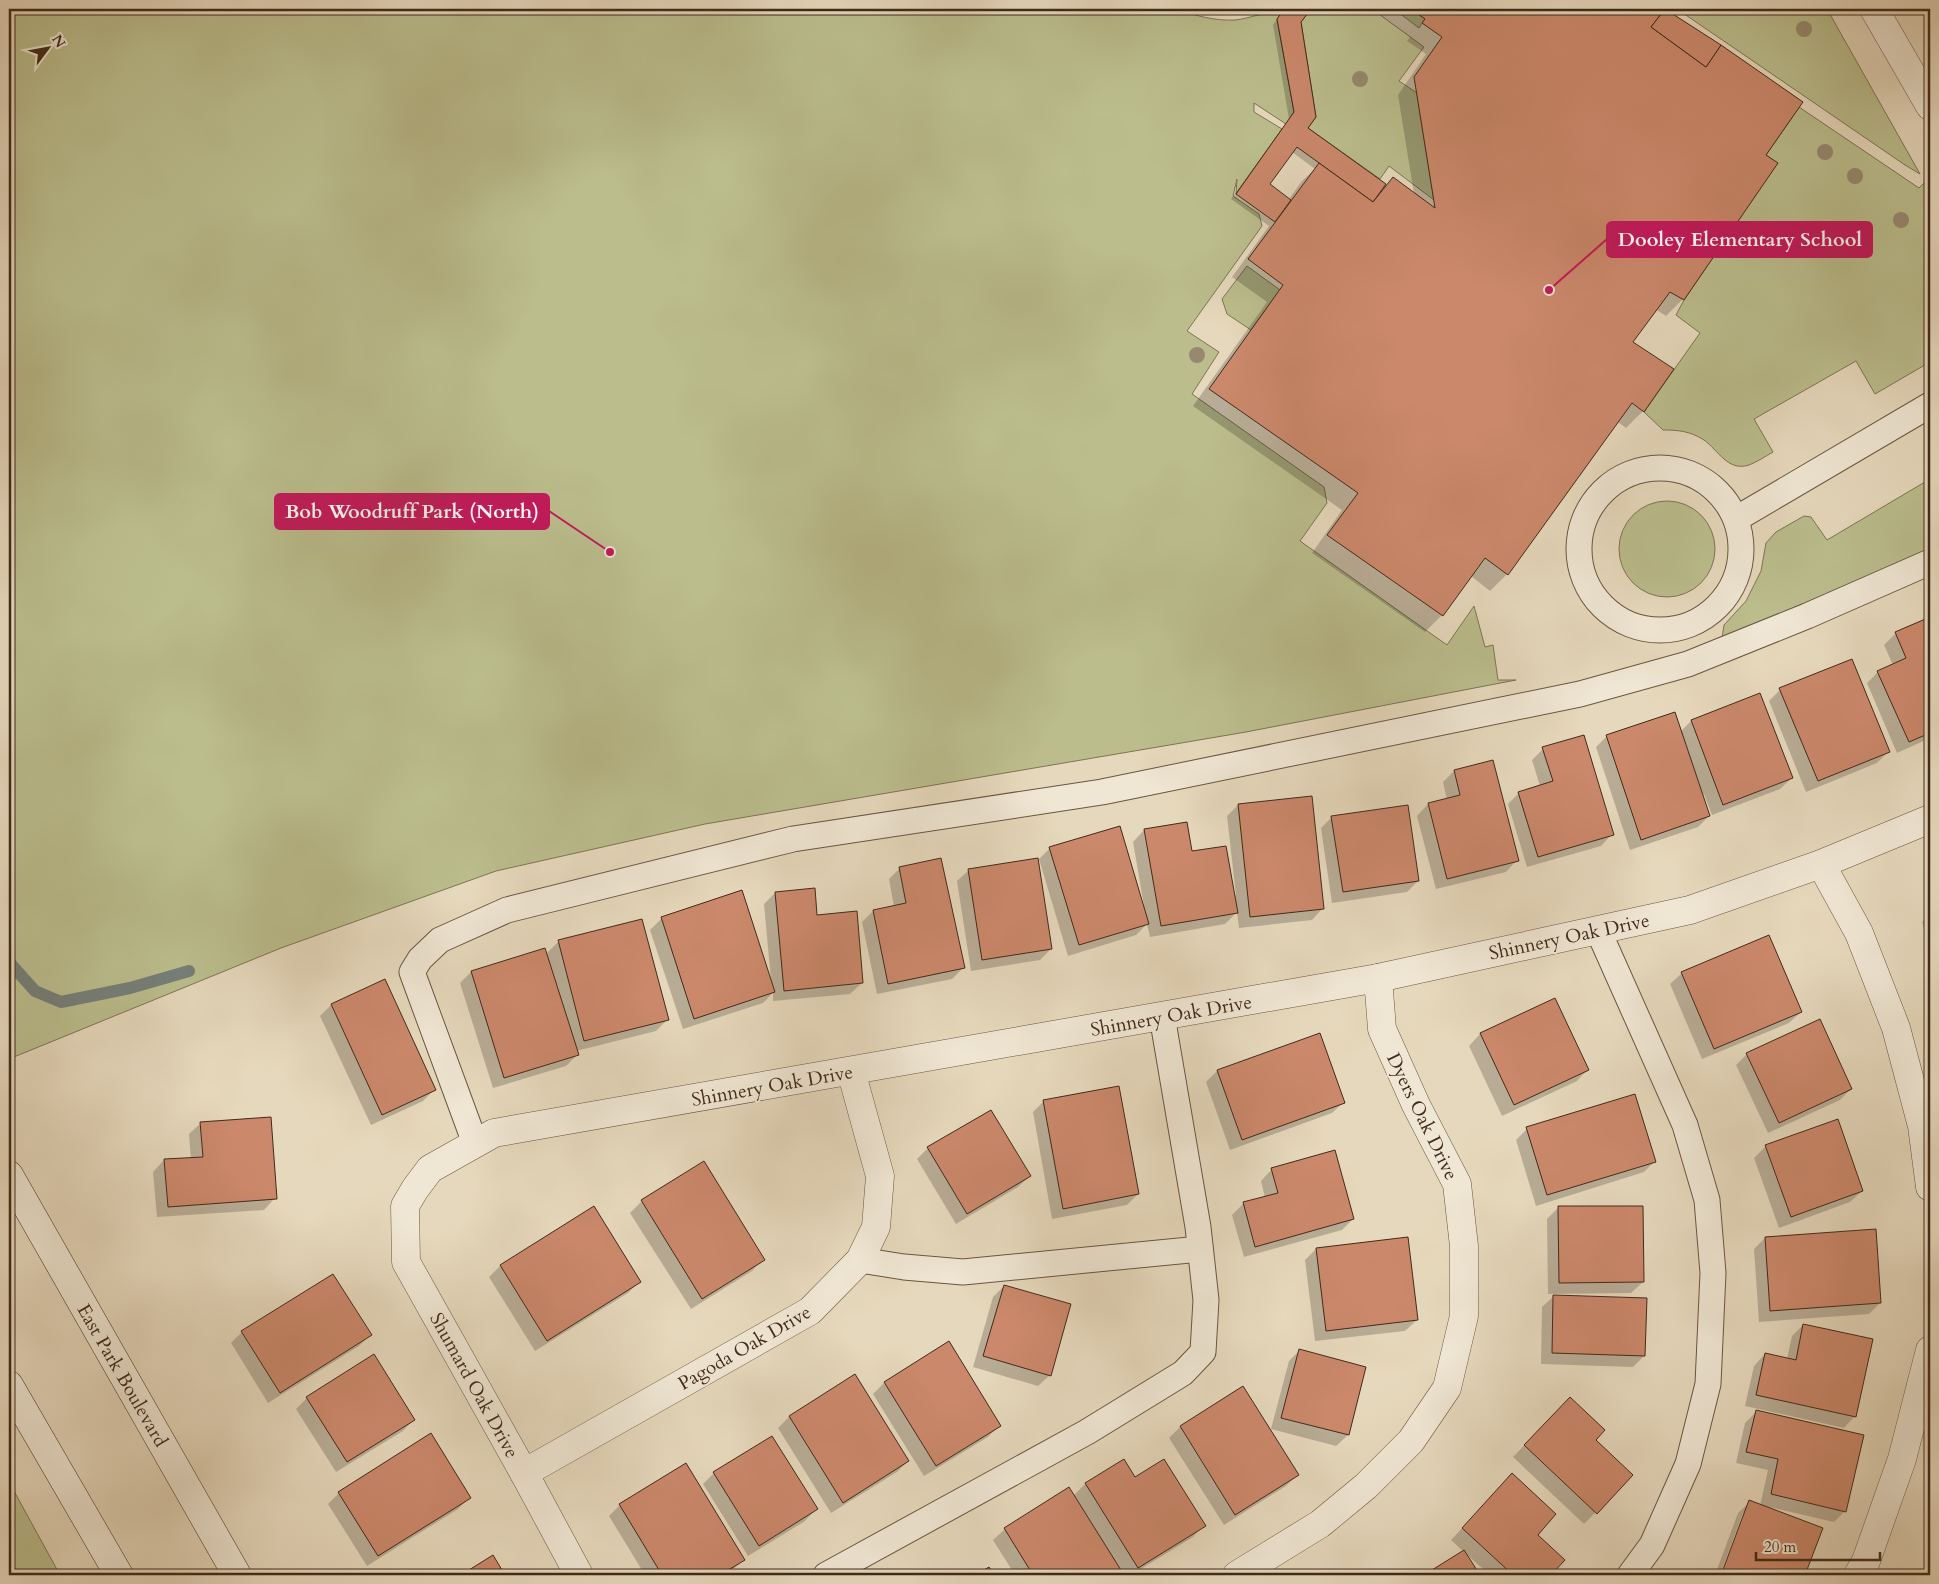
<svg xmlns="http://www.w3.org/2000/svg" width="1939" height="1584" font-family="Cardo,serif">
  <style>
    .green { fill: #bbbd8d; stroke: #7e7454 }
    .shadow { fill: #0003; fill-rule: evenodd }
    .lines { fill: none; stroke-linecap: round; stroke-linejoin: round }
    .stream { stroke: #757f79; stroke-width: 12 }
    .building { fill: #cb886b; stroke: #412a1a }
    .service-casing { stroke: #6a5642; stroke-width: 27 }
    .minor-casing { stroke: #6a5642; stroke-width: 29 }
    .tertiary-casing { stroke: #6a5642; stroke-width: 29 }
    .secondary-casing { stroke: #412a1a; stroke-width: 29 }
    .service { stroke: #efe6d3; stroke-width: 25 }
    .minor { stroke: #efe6d3; stroke-width: 28 }
    .tertiary { stroke: #efe6d3; stroke-width: 28 }
    .secondary { stroke: #efe6d3; stroke-width: 28 }
    .tree { fill: #988870 }
    .labels { text-anchor: middle; stroke-width: 4; stroke-linejoin: round; paint-order: stroke }
    .street-label { font-size: 19px; fill: #412a1a; stroke: #efe6d3 }
    .leader { fill: none; stroke: #c2185b; stroke-width: 2 }
    .callout-dot { fill: #c2185b; stroke: #efe6d3; stroke-width: 2 }
    .callout { fill: #c2185b; stroke: #c2185b; stroke-width: 2 }
    .callout-label { font-size: 20px; text-anchor: middle; font-weight: bold; fill: #fff }
  </style>
  <rect width="100%" height="100%" fill="#e6d8bc"/>
  <filter id="stains"><feTurbulence type="fractalNoise" baseFrequency=".004" numOctaves="4"/><feColorMatrix values="0 0 0 0 .2 0 0 0 0 .09 0 0 0 0 .02 0 0 0 .5 -.17"/></filter>
  <radialGradient id="worn" r=".72"><stop offset=".6" stop-color="#630" stop-opacity="0"/><stop offset="1" stop-color="#630" stop-opacity=".3"/></radialGradient>
  <g class="green">
    <path d="M 9,9 L 1178,9 C 1195,16 1216,21 1235,20 C 1249,19 1270,9 1281,14 L 1277,19 L 1294,112 L 1286,124 L 1254,103 L 1254,112 L 1282,129 L 1236,194 L 1237,179 L 1233,196 L 1259,214 L 1262,226 L 1187,331 L 1219,352 L 1192,394 L 1324,487 L 1327,503 L 1300,541 L 1447,645 L 1474,606 L 1485,647 L 1493,645 L 1498,680 L 1516,680 L 1246,732 L 705,824 L 496,871 L 281,948 L 9,1059 Z"/>
    <path d="M 1311,9 L 1313,11 L 1314,9 L 1372,9 L 1424,47 L 1399,81 L 1417,93 L 1434,200 L 1389,166 L 1380,179 L 1308,128 L 1316,117 L 1301,22 Z"/>
    <path d="M 1394,9 L 1411,9 L 1425,19 L 1419,28 Z"/>
    <path d="M 1677,9 L 1827,9 L 1920,174 L 1905,165 Z"/>
    <path d="M 1799,107 L 1919,188 L 1925,182 L 1930,191 L 1930,362 L 1875,394 L 1856,361 L 1754,419 L 1773,452 C 1766,456 1757,462 1749,465 C 1728,472 1718,450 1704,440 C 1690,431 1678,430 1663,430 L 1644,412 L 1700,333 L 1676,315 L 1684,300 L 1777,163 L 1766,155 Z"/>
    <path d="M 1247,266 L 1280,290 L 1251,330 L 1227,314 L 1222,299 Z"/>
    <path d="M 1930,479 L 1930,550 L 1722,638 L 1724,625 L 1746,601 L 1761,571 L 1766,543 L 1776,532 L 1804,516 L 1811,517 L 1827,540 Z"/>
    <circle cx="1667" cy="549" r="48"/>
    <path d="M 9,1482 L 60,1575 L 9,1575 Z"/>
  </g>
  <g class="shadow">
    <path d="M 1284,9 L 1313,9 L 1307,15 L 1305,14 L 1300,21 L 1307,128 L 1386,185 L 1393,179 L 1414,194 L 1398,95 L 1426,54 L 1407,41 L 1410,37 L 1372,9 L 1663,9 L 1659,14 L 1764,155 L 1683,299 L 1666,316 L 1655,309 L 1632,342 L 1643,411 L 1626,428 L 1618,422 L 1507,574 L 1490,591 L 1471,576 L 1442,615 L 1425,632 L 1312,553 L 1342,510 L 1193,406 L 1267,302 L 1232,277 L 1269,226 L 1231,199 L 1289,119 L 1273,25 ZM 1292,152 L 1315,169 L 1302,181 L 1289,199 L 1268,184 Z"/>
    <path d="M 1930,619 L 1930,738 L 1897,753 L 1867,683 L 1878,672 L 1893,665 L 1884,645 L 1896,633 Z"/>
    <path d="M 1780,690 L 1888,752 L 1877,763 L 1806,792 L 1769,701 Z"/>
    <path d="M 1760,695 L 1792,778 L 1780,789 L 1712,815 L 1704,794 L 1702,795 L 1709,816 L 1698,827 L 1630,850 L 1596,747 L 1607,736 L 1680,732 L 1691,721 Z"/>
    <path d="M 1543,749 L 1612,834 L 1601,846 L 1527,867 L 1508,804 L 1519,793 L 1540,786 L 1532,760 Z"/>
    <path d="M 1454,771 L 1517,860 L 1506,872 L 1436,889 L 1417,816 L 1428,804 L 1447,800 L 1443,782 Z"/>
    <path d="M 1238,805 L 1323,908 L 1312,920 L 1239,928 L 1237,912 L 1225,924 L 1150,937 L 1147,924 L 1136,935 L 1068,956 L 1039,859 L 1050,848 L 1143,907 L 1144,906 L 1133,842 L 1144,830 L 1186,823 L 1191,853 L 1234,896 L 1236,895 L 1227,816 Z"/>
    <path d="M 1332,817 L 1418,881 L 1407,892 L 1332,903 L 1321,828 Z"/>
    <path d="M 900,868 L 963,968 L 952,979 L 877,994 L 862,922 L 873,911 L 894,907 L 889,879 Z"/>
    <path d="M 969,870 L 1051,949 L 1040,960 L 971,971 L 957,881 Z"/>
    <path d="M 775,893 L 816,916 L 862,983 L 850,994 L 773,1001 L 773,993 L 763,1003 L 683,1029 L 650,930 L 662,918 L 771,980 L 764,904 Z"/>
    <path d="M 1930,914 L 1930,946 L 1922,922 Z"/>
    <path d="M 559,941 L 667,1020 L 656,1031 L 576,1051 L 578,1054 L 566,1066 L 493,1088 L 460,983 L 471,972 L 546,954 Z"/>
    <path d="M 1682,973 L 1801,1012 L 1789,1023 L 1702,1059 L 1670,984 Z"/>
    <path d="M 1554,1000 L 1588,1069 L 1577,1081 L 1502,1116 L 1469,1046 L 1480,1034 Z"/>
    <path d="M 331,1005 L 435,1089 L 423,1101 L 371,1125 L 320,1016 Z"/>
    <path d="M 1319,1035 L 1344,1102 L 1332,1113 L 1230,1150 L 1206,1082 L 1217,1071 Z"/>
    <path d="M 1747,1054 L 1851,1089 L 1840,1100 L 1768,1133 L 1736,1065 Z"/>
    <path d="M 1044,1101 L 1138,1194 L 1127,1205 L 1052,1219 L 1033,1112 Z"/>
    <path d="M 201,1123 L 275,1198 L 264,1210 L 157,1217 L 153,1172 L 164,1160 L 191,1159 L 189,1134 Z"/>
    <path d="M 1527,1129 L 1655,1161 L 1644,1172 L 1536,1206 L 1516,1140 Z"/>
    <path d="M 1766,1146 L 1862,1191 L 1850,1202 L 1779,1228 L 1754,1158 Z"/>
    <path d="M 928,1148 L 1030,1176 L 1018,1187 L 956,1224 L 917,1159 Z"/>
    <path d="M 703,1163 L 763,1259 L 752,1271 L 691,1309 L 630,1213 L 642,1201 Z"/>
    <path d="M 1272,1169 L 1353,1219 L 1342,1230 L 1244,1257 L 1232,1215 L 1243,1204 L 1265,1198 L 1261,1181 Z"/>
    <path d="M 593,1208 L 639,1282 L 628,1293 L 535,1351 L 489,1277 L 500,1266 Z"/>
    <path d="M 1558,1208 L 1643,1282 L 1631,1293 L 1548,1294 L 1547,1219 Z"/>
    <path d="M 1765,1238 L 1880,1303 L 1869,1314 L 1759,1322 L 1754,1249 Z"/>
    <path d="M 1316,1249 L 1417,1320 L 1405,1331 L 1315,1341 L 1305,1260 Z"/>
    <path d="M 1004,1286 L 1050,1375 L 1038,1386 L 973,1367 L 993,1297 Z"/>
    <path d="M 1554,1296 L 1644,1356 L 1633,1367 L 1541,1364 L 1542,1307 Z"/>
    <path d="M 1803,1325 L 1855,1416 L 1844,1428 L 1745,1406 L 1754,1366 L 1765,1354 L 1787,1359 L 1792,1336 Z"/>
    <path d="M 242,1332 L 370,1335 L 359,1346 L 268,1403 L 231,1343 Z"/>
    <path d="M 948,1343 L 1000,1425 L 988,1437 L 924,1476 L 873,1394 L 884,1383 Z"/>
    <path d="M 1300,1350 L 1365,1368 L 1348,1435 L 1336,1446 L 1271,1429 L 1289,1361 Z"/>
    <path d="M 855,1376 L 908,1461 L 897,1472 L 831,1513 L 778,1428 L 789,1417 Z"/>
    <path d="M 307,1398 L 414,1419 L 403,1431 L 336,1472 L 296,1409 Z"/>
    <path d="M 1559,1409 L 1632,1475 L 1584,1524 L 1513,1457 Z"/>
    <path d="M 1756,1412 L 1845,1511 L 1834,1522 L 1769,1507 L 1769,1509 L 1821,1529 L 1804,1575 L 1722,1575 L 1746,1513 L 1743,1513 L 1720,1575 L 1715,1575 L 1738,1513 L 1750,1502 L 1760,1506 L 1768,1470 L 1736,1463 L 1745,1423 Z"/>
    <path d="M 1180,1427 L 1298,1474 L 1286,1486 L 1224,1525 L 1169,1438 Z"/>
    <path d="M 1123,1460 L 1135,1479 L 1204,1525 L 1193,1537 L 1131,1575 L 1015,1575 L 993,1540 L 1005,1529 L 1068,1489 L 1073,1496 L 1085,1484 Z"/>
    <path d="M 714,1473 L 816,1509 L 805,1521 L 748,1556 L 703,1484 Z"/>
    <path d="M 1501,1486 L 1536,1535 L 1563,1560 L 1550,1575 L 1490,1575 L 1465,1553 L 1478,1575 L 1427,1575 L 1464,1552 L 1451,1540 Z"/>
    <path d="M 339,1493 L 470,1497 L 458,1509 L 367,1566 L 328,1504 Z"/>
    <path d="M 620,1505 L 744,1560 L 726,1575 L 645,1575 L 609,1516 Z"/>
  </g>
  <g class="lines">
    <path class="stream" d="M 9,962 L 35,991 L 61,1002 L 130,988 L 189,971"/>
  </g>
  <g class="building">
    <path d="M 1284,9 L 1311,9 L 1301,22 L 1316,117 L 1308,128 L 1386,184 L 1373,202 L 1297,147 L 1270,184 L 1291,200 L 1275,222 L 1236,194 L 1294,112 L 1277,19 Z"/>
    <path d="M 1411,9 L 1665,9 L 1651,27 L 1706,67 L 1721,45 L 1803,102 L 1766,155 L 1778,163 L 1684,300 L 1670,292 L 1633,342 L 1674,369 L 1644,412 L 1632,403 L 1508,575 L 1485,558 L 1443,616 L 1327,535 L 1358,493 L 1209,389 L 1283,285 L 1248,259 L 1319,163 L 1373,202 L 1393,177 L 1435,208 L 1414,77 L 1442,37 L 1422,23 L 1425,19 Z"/>
    <path d="M 1665,9 L 1721,45 L 1706,67 L 1651,27 Z"/>
    <path d="M 1930,617 L 1930,733 L 1909,742 L 1877,671 L 1906,658 L 1895,632 Z"/>
    <path d="M 1852,659 L 1890,752 L 1818,781 L 1779,688 Z"/>
    <path d="M 1760,693 L 1793,778 L 1723,805 L 1691,720 Z"/>
    <path d="M 1675,712 L 1710,816 L 1641,840 L 1606,735 Z"/>
    <path d="M 1584,735 L 1614,835 L 1538,857 L 1518,792 L 1553,781 L 1542,747 Z"/>
    <path d="M 1493,760 L 1519,861 L 1447,879 L 1428,803 L 1460,795 L 1454,770 Z"/>
    <path d="M 1312,796 L 1324,909 L 1250,917 L 1238,804 Z"/>
    <path d="M 1408,805 L 1419,881 L 1343,892 L 1331,816 Z"/>
    <path d="M 1187,822 L 1192,851 L 1226,846 L 1238,913 L 1161,926 L 1144,829 Z"/>
    <path d="M 1120,826 L 1149,924 L 1079,945 L 1049,847 Z"/>
    <path d="M 941,858 L 965,968 L 888,984 L 873,910 L 906,903 L 899,867 Z"/>
    <path d="M 1038,858 L 1052,949 L 982,960 L 968,869 Z"/>
    <path d="M 815,888 L 817,915 L 857,911 L 863,983 L 784,991 L 775,892 Z"/>
    <path d="M 742,890 L 775,992 L 694,1019 L 661,917 Z"/>
    <path d="M 642,919 L 669,1020 L 584,1041 L 558,940 Z"/>
    <path d="M 1769,935 L 1802,1012 L 1714,1049 L 1681,972 Z"/>
    <path d="M 545,948 L 579,1055 L 504,1078 L 471,971 Z"/>
    <path d="M 385,979 L 436,1090 L 382,1115 L 331,1004 Z"/>
    <path d="M 1555,998 L 1589,1070 L 1514,1105 L 1480,1033 Z"/>
    <path d="M 1820,1019 L 1852,1089 L 1779,1123 L 1746,1053 Z"/>
    <path d="M 1320,1033 L 1345,1103 L 1242,1140 L 1217,1070 Z"/>
    <path d="M 1119,1086 L 1139,1194 L 1063,1209 L 1043,1100 Z"/>
    <path d="M 1635,1094 L 1656,1162 L 1547,1195 L 1526,1127 Z"/>
    <path d="M 991,1110 L 1031,1176 L 967,1214 L 927,1147 Z"/>
    <path d="M 271,1117 L 277,1199 L 168,1207 L 164,1159 L 203,1157 L 200,1122 Z"/>
    <path d="M 1838,1119 L 1863,1191 L 1791,1217 L 1765,1145 Z"/>
    <path d="M 1335,1150 L 1354,1219 L 1255,1247 L 1243,1202 L 1278,1193 L 1271,1168 Z"/>
    <path d="M 704,1161 L 765,1260 L 702,1299 L 641,1200 Z"/>
    <path d="M 594,1206 L 641,1282 L 547,1341 L 500,1265 Z"/>
    <path d="M 1558,1206 L 1643,1206 L 1644,1282 L 1559,1283 Z"/>
    <path d="M 1876,1229 L 1881,1303 L 1770,1311 L 1765,1237 Z"/>
    <path d="M 1408,1237 L 1418,1320 L 1326,1331 L 1316,1248 Z"/>
    <path d="M 333,1274 L 372,1335 L 280,1393 L 241,1331 Z"/>
    <path d="M 1004,1285 L 1071,1304 L 1051,1376 L 983,1356 Z"/>
    <path d="M 1553,1295 L 1647,1298 L 1645,1356 L 1552,1353 Z"/>
    <path d="M 1803,1324 L 1873,1339 L 1856,1417 L 1756,1395 L 1765,1353 L 1796,1360 Z"/>
    <path d="M 949,1341 L 1001,1426 L 936,1466 L 884,1382 Z"/>
    <path d="M 1299,1349 L 1366,1367 L 1349,1435 L 1281,1418 Z"/>
    <path d="M 374,1354 L 415,1420 L 347,1462 L 306,1397 Z"/>
    <path d="M 855,1374 L 909,1461 L 843,1503 L 789,1416 Z"/>
    <path d="M 1243,1386 L 1299,1475 L 1235,1515 L 1180,1426 Z"/>
    <path d="M 1570,1397 L 1605,1430 L 1596,1440 L 1633,1475 L 1597,1514 L 1524,1445 Z"/>
    <path d="M 1756,1410 L 1864,1435 L 1846,1512 L 1771,1494 L 1778,1459 L 1746,1452 Z"/>
    <path d="M 431,1433 L 471,1498 L 378,1556 L 338,1492 Z"/>
    <path d="M 772,1436 L 818,1509 L 759,1546 L 713,1472 Z"/>
    <path d="M 1124,1459 L 1135,1477 L 1164,1459 L 1206,1526 L 1138,1568 L 1085,1483 Z"/>
    <path d="M 686,1463 L 745,1560 L 720,1575 L 662,1575 L 619,1504 Z"/>
    <path d="M 1512,1473 L 1556,1514 L 1538,1535 L 1565,1560 L 1551,1575 L 1513,1575 L 1462,1528 Z"/>
    <path d="M 1069,1487 L 1124,1575 L 1033,1575 L 1004,1528 Z"/>
    <path d="M 1749,1500 L 1823,1528 L 1805,1575 L 1721,1575 Z"/>
    <path d="M 1464,1550 L 1480,1575 L 1424,1575 Z"/>
    <path d="M 493,1555 L 505,1575 L 461,1575 Z"/>
    <path d="M 989,1567 L 995,1575 L 976,1575 Z"/>
  </g>
  <g class="lines">
    <defs>
      <g id="service">
        <circle cx="1660" cy="549" r="81"/>
        <path d="M 1736,519 L 1930,405"/>
        <path d="M 1598,930 L 1685,1125 L 1707,1200 L 1713,1273 L 1708,1384 L 1688,1464 L 1652,1545 L 1630,1575"/>
        <path d="M 475,1143 L 412,972 L 420,959 L 440,940 L 507,910 L 793,839 L 1102,792 L 1580,694 L 1688,664 L 1807,616 L 1930,562"/>
        <path d="M 860,1260 L 904,1267 L 963,1272 L 1200,1249"/>
        <path d="M 826,1575 L 1087,1432 L 1183,1373 L 1203,1352 L 1206,1300 L 1198,1227 L 1162,1016"/>
      </g>
      <g id="minor">
        <path d="M 1821,864 L 1859,933 L 1896,1028 L 1922,1126 L 1930,1187"/>
        <path d="M 524,1473 L 810,1311 L 860,1260 L 876,1227 L 880,1176 L 851,1071"/>
        <path d="M 579,1575 L 524,1473 L 406,1262 L 405,1206 L 415,1189 L 430,1169 L 494,1133 L 1378,978 L 1690,910 L 1821,864 L 1930,819"/>
        <path d="M 1237,1575 L 1320,1524 L 1366,1486 L 1411,1441 L 1447,1388 L 1464,1316 L 1464,1246 L 1457,1184 L 1416,1105 L 1382,1029 L 1378,978"/>
        <path d="M 1858,1575 L 1866,1561 L 1902,1459 L 1930,1350"/>
      </g>
      <path id="tertiary" d="M 1874,9 L 1930,106"/>
      <g id="secondary">
        <path d="M 9,1175 L 237,1575"/>
        <path d="M 9,1385 L 119,1575"/>
      </g>
    </defs>
    <use href="#service" class="service-casing"/>
    <use href="#minor" class="minor-casing"/>
    <use href="#tertiary" class="tertiary-casing"/>
    <use href="#secondary" class="secondary-casing"/>
    <use href="#service" class="service"/>
    <use href="#minor" class="minor"/>
    <use href="#tertiary" class="tertiary"/>
    <use href="#secondary" class="secondary"/>
  </g>
  <g class="tree">
    <circle cx="1804" cy="29" r="8"/>
    <circle cx="1360" cy="79" r="8"/>
    <circle cx="1825" cy="152" r="8"/>
    <circle cx="1855" cy="176" r="8"/>
    <circle cx="1901" cy="220" r="8"/>
    <circle cx="1197" cy="355" r="8"/>
  </g>
  <g class="labels">
    <g class="street-label">
      <text transform="translate(1569 936) rotate(-12)" y="7">Shinnery Oak Drive</text>
      <text transform="translate(1171 1015) rotate(-10)" y="7">Shinnery Oak Drive</text>
      <text transform="translate(772 1085) rotate(-10)" y="7">Shinnery Oak Drive</text>
      <text transform="translate(1423 1116) rotate(64)" y="7">Dyers Oak Drive</text>
      <text transform="translate(744 1347) rotate(-30)" y="7">Pagoda Oak Drive</text>
      <text transform="translate(123 1375) rotate(60)" y="7">East Park Boulevard</text>
      <text transform="translate(475 1385) rotate(61)" y="7">Shumard Oak Drive</text>
    </g>
  </g>
  <path class="leader" d="M1549 290L1607 239M610 552L549 511"/>
  <g class="callout-dot">
    <circle cx="1549" cy="290" r="5"/>
    <circle cx="610" cy="552" r="5"/>
  </g>
  <g class="callout">
    <rect x="1607" y="222" width="265" height="35" rx="5"/>
    <rect x="275" y="494" width="274" height="35" rx="5"/>
  </g>
  <g class="callout-label">
    <text x="1740" y="246">Dooley Elementary School</text>
    <text x="412" y="518">Bob Woodruff Park (North)</text>
  </g>
  <rect width="1939" height="1584" fill="none" stroke="#e6d8bc" stroke-width="30"/>
  <rect x="10" y="10" width="1919" height="1564" fill="none" stroke="#412a1a" stroke-width="2.5"/>
  <rect x="15" y="15" width="1909" height="1554" fill="none" stroke="#412a1a"/>
  <g transform="translate(48 48) rotate(58)" stroke="#efe6d3" stroke-width="4" paint-order="stroke">
  <path d="M0-4L9 19L0 12L-9 19Z" fill="#412a1a"/>
  <text y="-8" font-size="14" font-weight="bold" text-anchor="middle" fill="#412a1a">N</text>
  </g>
  <path d="M1756 1552v8h124v-8" fill="none" stroke="#412a1a" stroke-width="2.5"/>
  <text x="1764" y="1552" font-size="15" fill="#412a1a" stroke="#efe6d3" stroke-width="4" paint-order="stroke">20 m</text>
  <rect width="100%" height="100%" filter="url(#stains)"/>
  <rect width="100%" height="100%" fill="url(#worn)"/>
</svg>
